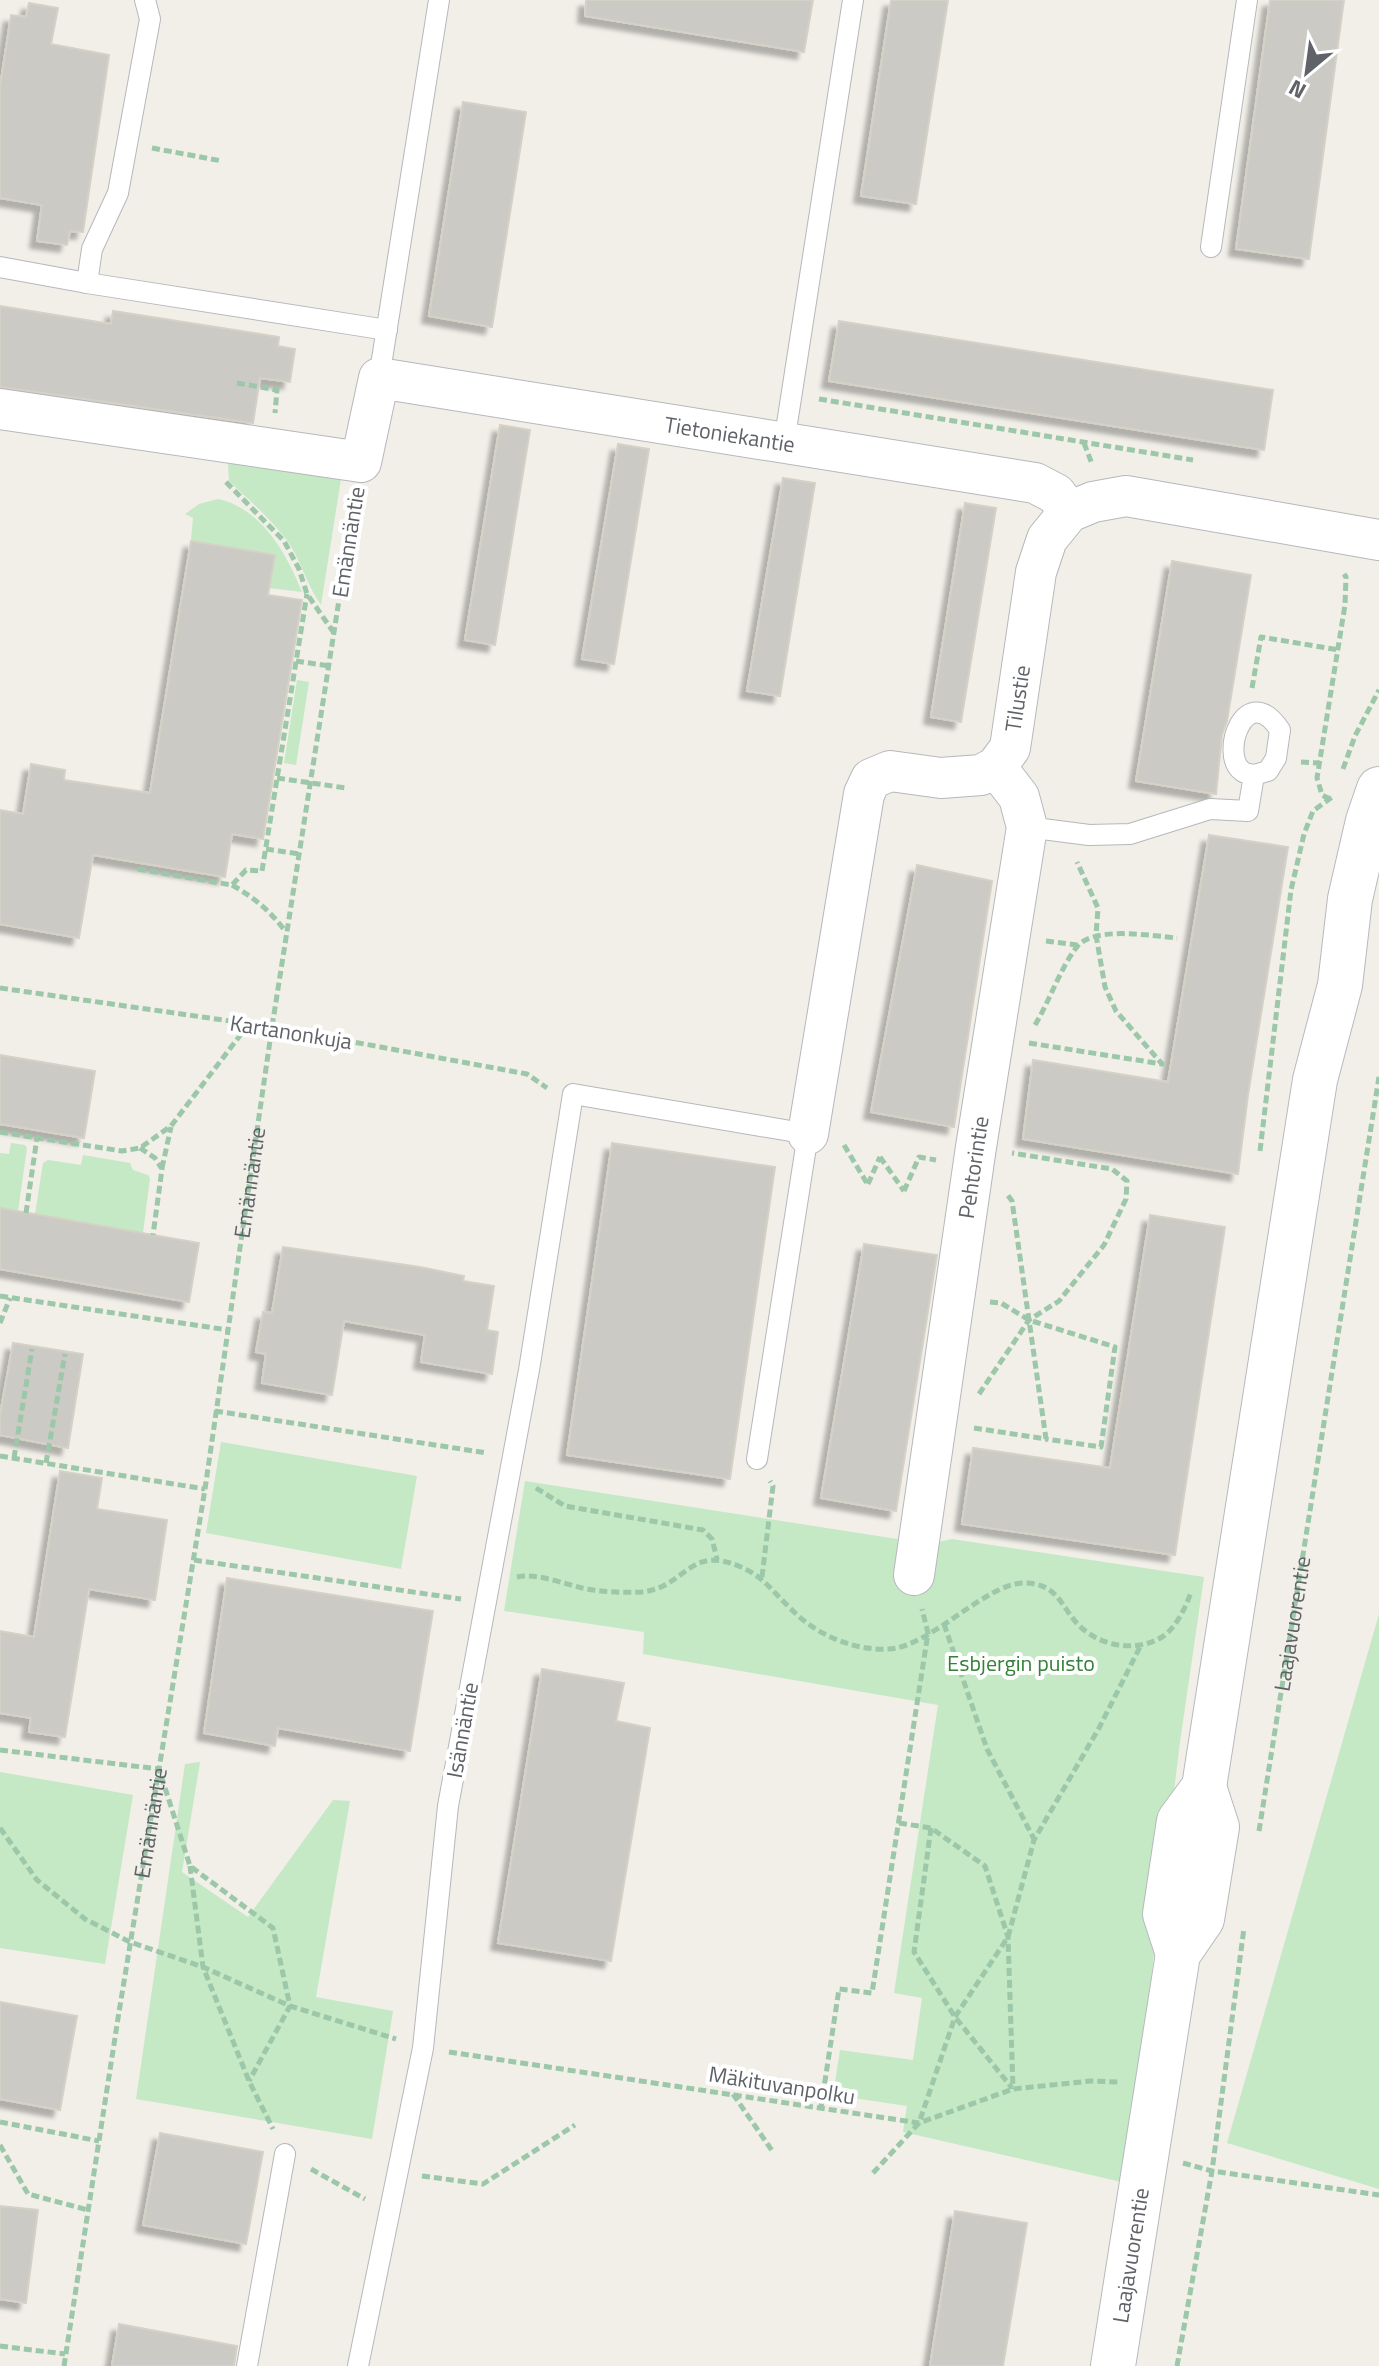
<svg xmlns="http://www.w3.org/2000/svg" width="1379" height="2366" font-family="'Titillium Web',sans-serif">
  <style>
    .green { fill: #c5e8c5 }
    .building { fill: #cccac5; stroke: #d6d1c6; stroke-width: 2; filter: url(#shadow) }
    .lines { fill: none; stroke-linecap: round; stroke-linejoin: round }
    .lane-casing { stroke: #b5b8bc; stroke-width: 22 }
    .street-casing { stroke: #b5b8bc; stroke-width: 42 }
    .secondary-casing { stroke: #b6babf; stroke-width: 46 }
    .path { stroke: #9cc7a9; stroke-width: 5; stroke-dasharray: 8 4; stroke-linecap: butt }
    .lane { stroke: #fff; stroke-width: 20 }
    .street { stroke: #fff; stroke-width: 40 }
    .secondary { stroke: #fff; stroke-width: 44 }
    .labels { text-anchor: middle; stroke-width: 8; stroke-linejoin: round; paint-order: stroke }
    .street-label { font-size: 22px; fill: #5f6368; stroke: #fff }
    .park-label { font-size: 22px; fill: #348238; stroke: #fff }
  </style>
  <defs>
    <filter id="shadow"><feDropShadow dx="-7" dy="7" stdDeviation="2" flood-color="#0004"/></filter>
  </defs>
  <rect width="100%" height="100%" fill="#f1efe8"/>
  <g class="green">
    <path d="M 239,455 L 341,479 L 321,605 C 306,584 301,559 286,539 C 270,518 248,499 229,481 L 228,463 Z"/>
    <path d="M 218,499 C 261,508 287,554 302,592 L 269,588 L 274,555 L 191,541 L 193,518 L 185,514 L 199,504 Z"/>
    <path d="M 297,680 L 309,682 L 296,765 L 284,763 Z"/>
    <path d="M 11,1143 L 25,1145 L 27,1148 L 18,1211 L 0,1208 L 0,1153 L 9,1154 Z"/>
    <path d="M 83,1155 L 130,1163 L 133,1170 L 148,1175 L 150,1178 L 143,1233 L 35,1214 L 43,1163 L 48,1160 L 81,1165 Z"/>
    <path d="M 221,1442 L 417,1476 L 401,1569 L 206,1533 Z"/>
    <path d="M 525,1481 L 929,1544 L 952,1539 L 1204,1577 L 1180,1742 L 1126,2183 L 903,2132 L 907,2106 L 833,2095 L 840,2050 L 913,2060 L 922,1998 L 894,1993 L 938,1705 L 643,1654 L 644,1632 L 504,1611 Z"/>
    <path d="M 1379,1614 L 1379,2189 L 1227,2143 Z"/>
    <path d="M 200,1762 L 182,1872 L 248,1917 L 333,1800 L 350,1801 L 316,1997 L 393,2011 L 372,2139 L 136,2099 L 185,1764 Z"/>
    <path d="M 0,1772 L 133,1795 L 105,1964 L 0,1948 Z"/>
  </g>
  <g class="building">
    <path d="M 586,0 L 813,0 L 804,52 L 585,16 Z"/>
    <path d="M 891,0 L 948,0 L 916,204 L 861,196 Z"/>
    <path d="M 1270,0 L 1344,0 L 1309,259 L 1236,249 Z"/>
    <path d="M 29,3 L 58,8 L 51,44 L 109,55 L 83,232 L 70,231 L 67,245 L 37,241 L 42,205 L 0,198 L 0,87 L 11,15 L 26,17 Z"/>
    <path d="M 463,102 L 526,112 L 492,327 L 429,316 Z"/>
    <path d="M 0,306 L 111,324 L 113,311 L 279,337 L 278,346 L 295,349 L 290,382 L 260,378 L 253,423 L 0,387 Z"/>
    <path d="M 839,321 L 1273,390 L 1264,450 L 829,381 Z"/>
    <path d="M 500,425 L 530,430 L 495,645 L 465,640 Z"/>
    <path d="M 618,444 L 649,449 L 614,664 L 582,659 Z"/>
    <path d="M 783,478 L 815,483 L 780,696 L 747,691 Z"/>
    <path d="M 965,503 L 996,508 L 961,722 L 931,717 Z"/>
    <path d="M 191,541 L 275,555 L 268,595 L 302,600 L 263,839 L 232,834 L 225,877 L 93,855 L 79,938 L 0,924 L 0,810 L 23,814 L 31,764 L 65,770 L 64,780 L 150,793 Z"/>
    <path d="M 1172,561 L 1251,575 L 1227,721 L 1222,735 L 1216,794 L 1136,781 Z"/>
    <path d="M 1209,835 L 1288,847 L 1248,1095 L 1238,1174 L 1023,1139 L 1033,1060 L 1168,1082 Z"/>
    <path d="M 917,865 L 992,881 L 954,1127 L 871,1112 Z"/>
    <path d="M 0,1055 L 95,1071 L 84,1138 L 0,1124 Z"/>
    <path d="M 612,1143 L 775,1167 L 730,1479 L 567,1455 Z"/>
    <path d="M 0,1208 L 199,1243 L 189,1302 L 0,1269 Z"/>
    <path d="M 1150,1215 L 1225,1227 L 1175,1555 L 962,1524 L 973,1448 L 1110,1468 Z"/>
    <path d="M 864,1244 L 937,1255 L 896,1511 L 821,1498 Z"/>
    <path d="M 283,1247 L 420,1267 L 464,1276 L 463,1281 L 494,1286 L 487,1330 L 498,1332 L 492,1374 L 421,1362 L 425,1335 L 344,1321 L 332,1395 L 262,1383 L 266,1354 L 256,1352 L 263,1312 L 272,1313 Z"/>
    <path d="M 13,1343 L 83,1354 L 68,1448 L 0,1435 L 0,1415 Z"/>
    <path d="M 60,1471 L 102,1478 L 97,1509 L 167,1520 L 155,1600 L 89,1589 L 65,1737 L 29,1732 L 31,1718 L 0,1713 L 0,1631 L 34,1637 Z"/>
    <path d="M 227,1578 L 433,1611 L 410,1751 L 278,1728 L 275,1746 L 204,1733 Z"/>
    <path d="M 542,1669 L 624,1683 L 616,1721 L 650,1728 L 611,1961 L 498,1943 Z"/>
    <path d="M 0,2002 L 77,2016 L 60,2110 L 0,2099 Z"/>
    <path d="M 160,2133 L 263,2152 L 246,2244 L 143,2225 Z"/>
    <path d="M 0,2206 L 38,2210 L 26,2303 L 0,2299 Z"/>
    <path d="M 955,2211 L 1027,2223 L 1003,2366 L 930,2366 Z"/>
    <path d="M 119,2324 L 237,2346 L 234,2366 L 112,2366 Z"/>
  </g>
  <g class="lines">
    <defs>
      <g id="lane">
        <path d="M 1211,247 L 1247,0"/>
        <path d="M 0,267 L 87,283 L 92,249 L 118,193 L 150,19 L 145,0"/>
        <path d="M 87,283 L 387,330"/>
        <path d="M 379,378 L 439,0"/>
        <path d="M 784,443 L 853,0"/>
        <path d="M 1027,827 L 1089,835 L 1130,834 L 1210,809 L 1248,811 L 1254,775 C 1250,774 1245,774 1242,771 C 1219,754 1246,679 1280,730 L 1276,758 L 1268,771 L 1254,775"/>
        <path d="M 247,2366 L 285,2154"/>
        <path d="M 358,2366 L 423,2048 L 448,1806 L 529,1370 L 573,1094 L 808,1134 L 757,1459"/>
      </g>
      <g id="street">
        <path id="s3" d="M 0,409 L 361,462 L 379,378 L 1035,483 L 1056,494 L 1069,512"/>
        <path id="s4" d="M 808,1134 L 864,794 L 871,779 L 890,771 L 941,778 L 981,775 L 996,767 L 1010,748 L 1036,572 L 1047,539 L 1069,512 L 1093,502 L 1126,496 L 1379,540"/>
        <path id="s5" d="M 914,1575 L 976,1147 L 1027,827 L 1019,797 L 996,767"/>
      </g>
      <g id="secondary">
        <path d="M 1178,1954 L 1165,1914 L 1179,1821 L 1204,1787 L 1315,1080 L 1340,985 L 1350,899 L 1368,821 L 1379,789"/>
        <path id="s6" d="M 1113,2366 L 1178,1954 L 1202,1919 L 1217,1827 L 1204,1787"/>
      </g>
    </defs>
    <use href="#lane" class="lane-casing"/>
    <use href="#street" class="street-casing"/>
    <use href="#secondary" class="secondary-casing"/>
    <g class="path">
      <path d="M 152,148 L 222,161"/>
      <path d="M 237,383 L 277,390 L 275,413"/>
      <path d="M 819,399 L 1193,460"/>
      <path d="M 1084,443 L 1092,464"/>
      <path d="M 226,482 L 284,541 L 299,569 L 307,594 L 334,633"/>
      <path d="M 296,661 L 329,666"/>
      <path d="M 1252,688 L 1261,637 L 1339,650"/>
      <path d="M 1301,762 L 1320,763"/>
      <path d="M 1343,769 L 1355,736 L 1379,690"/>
      <path d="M 277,778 L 346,788"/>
      <path d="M 1330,799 L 1322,795 L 1317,778 L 1345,605 L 1346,577 L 1344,574"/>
      <path d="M 266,849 L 299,854"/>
      <path d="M 138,869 L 232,885 L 246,870 L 262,871 L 307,594"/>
      <path d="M 232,885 C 255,898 270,911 286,932"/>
      <path d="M 1046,941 L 1077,945"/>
      <path d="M 0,988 L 272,1027 L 527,1074 L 547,1088"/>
      <path d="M 1035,1025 C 1050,1000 1059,971 1076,948 C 1092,925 1152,936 1177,938"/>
      <path d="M 1029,1043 L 1162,1064 L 1116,1011 L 1105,987 L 1096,935 L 1098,908 L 1077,862"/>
      <path d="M 0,1132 L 122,1151 L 140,1148 L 171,1126 L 248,1025"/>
      <path d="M 844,1145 L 868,1185"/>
      <path d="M 140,1148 L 155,1158 L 162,1169 L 153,1235"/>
      <path d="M 1260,1151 L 1291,890 L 1304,834 L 1313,811 L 1332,797"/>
      <path d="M 880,1157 L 904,1191"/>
      <path d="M 162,1168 L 171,1127"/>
      <path d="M 868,1184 L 880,1157"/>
      <path d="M 904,1191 L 919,1157 L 936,1160"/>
      <path d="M 26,1213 L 37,1138"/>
      <path d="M 0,1296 L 228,1330"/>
      <path d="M 990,1302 L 1001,1303 L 1029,1320 L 1115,1347 L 1101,1447 L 1046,1439"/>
      <path d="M 0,1323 L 10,1298"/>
      <path d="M 979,1394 L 1029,1320 L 1059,1301 L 1104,1245 L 1126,1199 L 1127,1181 L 1112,1169 L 1012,1153"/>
      <path d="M 215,1411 L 487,1453"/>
      <path d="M 974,1428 L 1046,1439 L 1012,1201 L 1007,1194"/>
      <path d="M 0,1456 L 205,1489"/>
      <path d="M 14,1458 L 32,1349"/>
      <path d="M 46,1463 L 65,1354"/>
      <path d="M 536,1488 L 565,1506 L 703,1530 L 712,1539 L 717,1559"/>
      <path d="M 194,1560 L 461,1599"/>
      <path d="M 517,1577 C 538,1573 561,1583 582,1588 C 601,1592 622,1593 642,1592 C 687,1587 688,1544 741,1567 C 763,1576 774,1593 791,1609 C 815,1634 853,1651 889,1649 C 930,1647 986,1583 1024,1583 C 1061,1583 1061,1611 1083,1629 C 1104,1647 1137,1652 1162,1637 C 1176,1628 1186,1607 1191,1592"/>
      <path d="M 762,1577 L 773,1486 L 770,1481"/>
      <path d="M 944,1624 L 987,1749 L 1034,1839"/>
      <path d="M 0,1750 L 159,1769 L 190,1866 L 273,1928 L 290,2006 L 249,2081"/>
      <path d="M 899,1823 L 931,1828 L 985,1866 L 1008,1937 L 1013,2089"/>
      <path d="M 0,1828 L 37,1880 L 85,1919 L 130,1942 L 203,1967 L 290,2006 L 396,2039"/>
      <path d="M 931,1828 L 914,1952 L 955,2017 L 1012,2088"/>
      <path id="s1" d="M 1259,1831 L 1379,1077"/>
      <path d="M 190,1866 L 203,1967 L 249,2081 L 273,2129"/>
      <path d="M 449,2052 L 919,2123 L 1013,2089 L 1090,2081 L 1119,2082"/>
      <path d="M 733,2094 L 773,2152"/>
      <path d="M 821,2107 L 839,1989 L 872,1993 L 928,1633 L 922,1609"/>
      <path d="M 0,2122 L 99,2141"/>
      <path d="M 0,2145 L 28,2194 L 88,2210"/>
      <path d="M 1183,2163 L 1212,2171 L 1379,2195"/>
      <path d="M 311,2169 L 365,2199"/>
      <path d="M 873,2173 L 919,2123 L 955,2017 L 1008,1937 L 1034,1840 L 1099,1728 L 1141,1645"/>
      <path d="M 422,2176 L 483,2184 L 575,2125"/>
      <path d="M 0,2346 L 65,2354"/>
      <path id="s2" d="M 64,2366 L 119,2012 L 205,1489 L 272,1027 L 355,498"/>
      <path d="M 1177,2366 L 1212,2171 L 1244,1928"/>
    </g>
    <use href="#lane" class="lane"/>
    <use href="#street" class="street"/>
    <use href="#secondary" class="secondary"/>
  </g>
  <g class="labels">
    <g class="street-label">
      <text dy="8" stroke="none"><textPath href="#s3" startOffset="806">Tietoniekantie</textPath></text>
      <text transform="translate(348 542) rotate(-81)" y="8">Emännäntie</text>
      <text dy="8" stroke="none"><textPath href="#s4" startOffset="564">Tilustie</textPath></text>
      <text transform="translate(291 1032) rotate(9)" y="8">Kartanonkuja</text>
      <text dy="8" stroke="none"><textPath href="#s5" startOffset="412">Pehtorintie</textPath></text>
      <text dy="8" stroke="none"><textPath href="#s2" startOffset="1198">Emännäntie</textPath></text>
      <text dy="8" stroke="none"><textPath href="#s1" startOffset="210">Laajavuorentie</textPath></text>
      <text transform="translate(462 1730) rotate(-80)" y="8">Isännäntie</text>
      <text dy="8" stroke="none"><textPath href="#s2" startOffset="550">Emännäntie</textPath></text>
      <text transform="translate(782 2085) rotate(9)" y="8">Mäkituvanpolku</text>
      <text dy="8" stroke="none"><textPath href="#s6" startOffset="112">Laajavuorentie</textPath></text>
    </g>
    <g class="park-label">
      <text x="1021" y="1671">Esbjergin puisto</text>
    </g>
  </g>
  <g transform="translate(1307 72) rotate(209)" stroke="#ffffff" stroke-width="6" paint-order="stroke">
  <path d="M0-6L14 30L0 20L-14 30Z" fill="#5f6368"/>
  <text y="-12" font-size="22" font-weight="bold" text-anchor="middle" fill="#5f6368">N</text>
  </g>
</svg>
